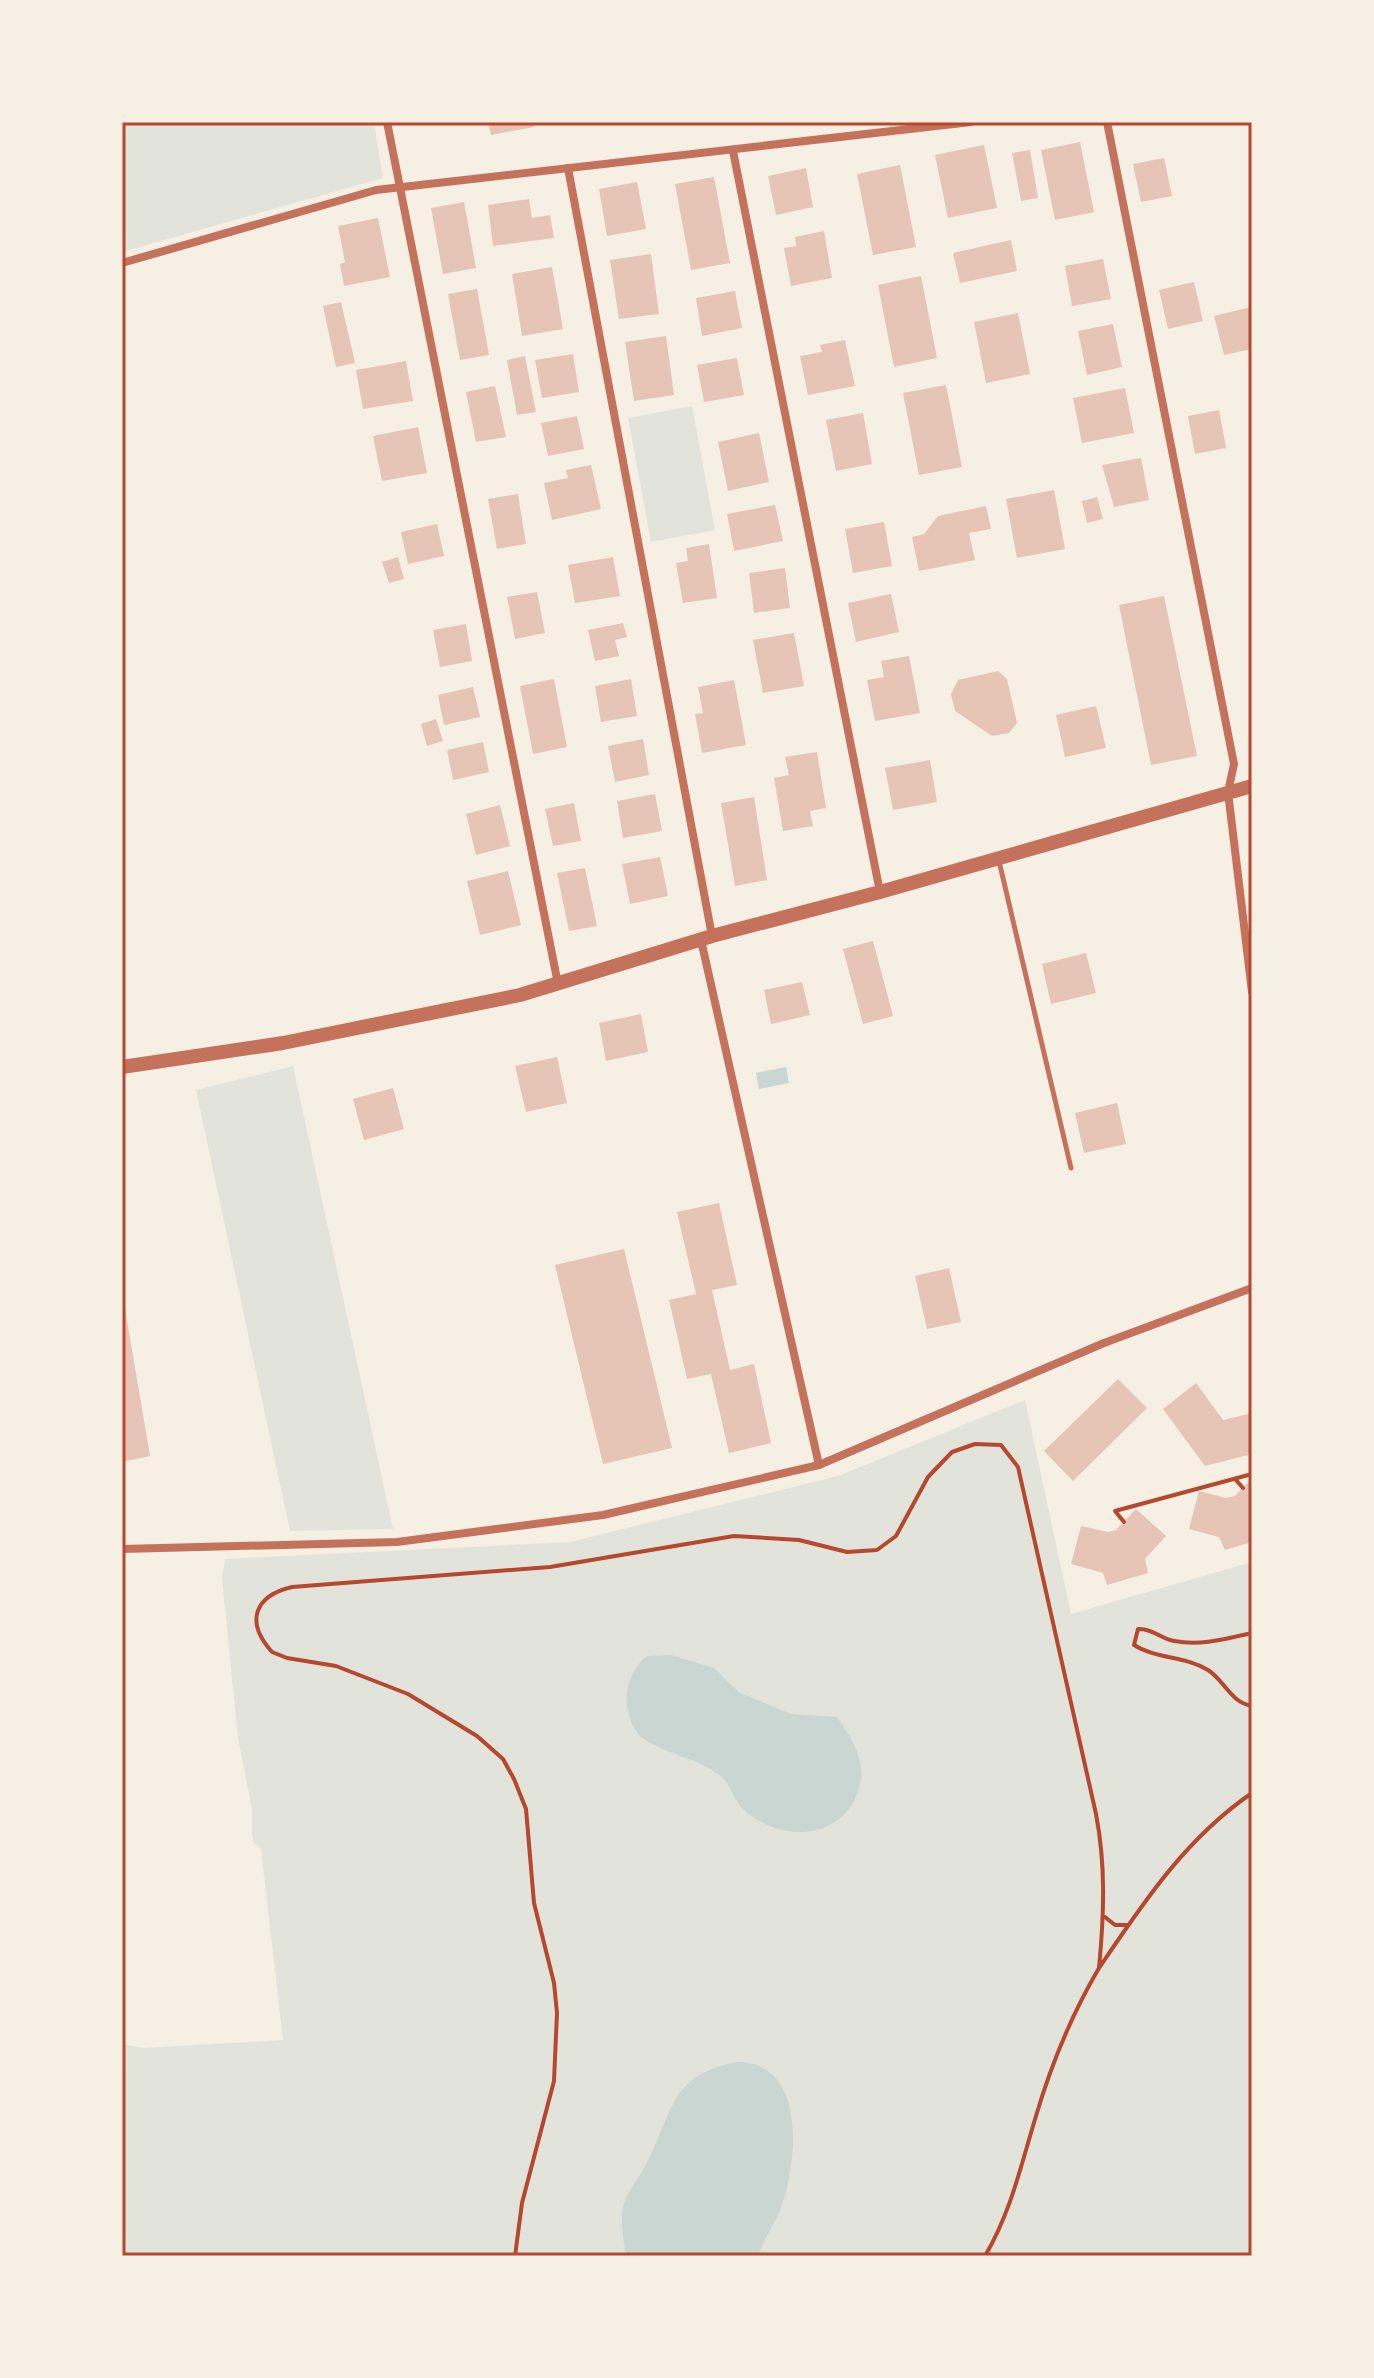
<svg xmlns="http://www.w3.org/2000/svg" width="1374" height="2378" font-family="'Varela Round',sans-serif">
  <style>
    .green { fill: #e2e4dc }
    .water { fill: #c9d6d2 }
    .building { fill: #e6c5b7 }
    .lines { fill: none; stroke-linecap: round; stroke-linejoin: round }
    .path { stroke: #b5482f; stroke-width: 4 }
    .service { stroke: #c5725c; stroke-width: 5 }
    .minor { stroke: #c5725c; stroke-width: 8 }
    .tertiary { stroke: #c5725c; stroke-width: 14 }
    .neatline { fill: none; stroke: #b5482f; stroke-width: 3 }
  </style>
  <rect width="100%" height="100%" fill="#f6efe4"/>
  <g class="green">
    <path d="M 122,122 L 374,122 L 383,178 L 122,252 Z"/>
    <path d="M 692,406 L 715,530 L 651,542 L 628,418 Z"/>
    <path d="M 293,1066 L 393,1529 L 290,1531 L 196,1090 Z"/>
    <path d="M 1025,1400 L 1071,1614 L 1252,1562 L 1252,2256 L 122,2256 L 122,2044 L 143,2048 L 283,2040 L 261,1849 L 254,1843 L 252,1835 L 252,1809 L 238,1738 L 222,1578 L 225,1559 L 570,1542 L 838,1476 Z"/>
  </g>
  <g class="water">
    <path d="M 786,1067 L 789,1083 L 759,1089 L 756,1073 Z"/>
    <path d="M 671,1655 L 714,1668 L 740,1693 L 791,1714 L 837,1717 C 855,1743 871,1769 854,1801 C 831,1843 776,1839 743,1809 C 733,1799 730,1782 718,1774 C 695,1757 664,1754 641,1737 C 620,1714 622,1676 647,1656 Z"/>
    <path d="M 737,2062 C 804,2062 798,2152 784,2199 C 778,2219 765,2236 758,2256 L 626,2256 C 615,2189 627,2206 652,2152 C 675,2103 674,2075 737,2062 Z"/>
  </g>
  <g class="building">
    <path d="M 488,122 L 533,122 L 534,127 L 491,135 Z"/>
    <path d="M 1080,142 L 1094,212 L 1055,220 L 1041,150 Z"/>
    <path d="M 984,145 L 997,208 L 948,218 L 935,155 Z"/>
    <path d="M 1030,150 L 1038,198 L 1021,201 L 1012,153 Z"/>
    <path d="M 1164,158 L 1172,196 L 1141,202 L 1133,164 Z"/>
    <path d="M 900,165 L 916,247 L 873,255 L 857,174 Z"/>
    <path d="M 806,168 L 813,207 L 776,215 L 768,176 Z"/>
    <path d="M 714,177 L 730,263 L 691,270 L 675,184 Z"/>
    <path d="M 637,182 L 646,229 L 607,236 L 599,189 Z"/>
    <path d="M 529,199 L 532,218 L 550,215 L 554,238 L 493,246 L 488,205 Z"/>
    <path d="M 464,202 L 476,268 L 443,274 L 431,208 Z"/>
    <path d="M 378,218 L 390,277 L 344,286 L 340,264 L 345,262 L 338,226 Z"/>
    <path d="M 824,231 L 832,278 L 791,286 L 784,248 L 796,246 L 795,237 Z"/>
    <path d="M 1011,240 L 1017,271 L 960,283 L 953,253 Z"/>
    <path d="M 651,254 L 659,314 L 619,319 L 610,260 Z"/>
    <path d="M 1103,259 L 1111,299 L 1072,306 L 1065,266 Z"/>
    <path d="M 552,267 L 563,329 L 522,336 L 512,274 Z"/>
    <path d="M 921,276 L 937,358 L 894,367 L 878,285 Z"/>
    <path d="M 1194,282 L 1203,321 L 1168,329 L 1159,290 Z"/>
    <path d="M 477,289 L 489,355 L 460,360 L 448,294 Z"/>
    <path d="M 735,291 L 742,328 L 702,336 L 696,298 Z"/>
    <path d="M 341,302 L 355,363 L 336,367 L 323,306 Z"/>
    <path d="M 1251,307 L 1252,349 L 1224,355 L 1214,316 Z"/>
    <path d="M 1018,313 L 1030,374 L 986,383 L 974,322 Z"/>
    <path d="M 1113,324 L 1122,367 L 1087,375 L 1078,331 Z"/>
    <path d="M 666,336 L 674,395 L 634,401 L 625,342 Z"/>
    <path d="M 845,340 L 855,386 L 808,395 L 800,356 L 822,352 L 820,345 Z"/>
    <path d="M 573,354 L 579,392 L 542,398 L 535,360 Z"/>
    <path d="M 525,356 L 536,412 L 517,415 L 507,360 Z"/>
    <path d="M 737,358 L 744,395 L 704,402 L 697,365 Z"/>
    <path d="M 406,361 L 413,401 L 363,409 L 356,370 Z"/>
    <path d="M 946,385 L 962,467 L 919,475 L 903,393 Z"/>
    <path d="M 495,386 L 506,437 L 476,442 L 466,392 Z"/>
    <path d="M 1125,388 L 1134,433 L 1082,443 L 1073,398 Z"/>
    <path d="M 1219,410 L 1226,448 L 1195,454 L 1188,416 Z"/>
    <path d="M 863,413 L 872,464 L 836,471 L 826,420 Z"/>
    <path d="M 577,416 L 584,449 L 548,456 L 541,423 Z"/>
    <path d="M 418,427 L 427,473 L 382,481 L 373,436 Z"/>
    <path d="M 759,433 L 769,482 L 728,491 L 718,442 Z"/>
    <path d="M 1141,458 L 1149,500 L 1114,507 L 1102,465 Z"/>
    <path d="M 591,465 L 601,509 L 552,520 L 544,483 L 568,478 L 566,470 Z"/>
    <path d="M 1054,490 L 1065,549 L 1017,558 L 1006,499 Z"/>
    <path d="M 518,494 L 526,544 L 497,549 L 488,499 Z"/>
    <path d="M 1097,497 L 1103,519 L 1087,523 L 1082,501 Z"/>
    <path d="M 775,505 L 783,541 L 734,551 L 727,514 Z"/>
    <path d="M 986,506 L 991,529 L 969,533 L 975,560 L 919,571 L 912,537 L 924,534 L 938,516 Z"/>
    <path d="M 884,522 L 892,566 L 853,573 L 845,529 Z"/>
    <path d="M 437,524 L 444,556 L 408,564 L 401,532 Z"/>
    <path d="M 709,544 L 717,598 L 683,603 L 676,563 L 688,561 L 686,548 Z"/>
    <path d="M 398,557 L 404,579 L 389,583 L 382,562 Z"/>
    <path d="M 613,557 L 620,596 L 575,603 L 568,565 Z"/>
    <path d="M 785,568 L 790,608 L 754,613 L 749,573 Z"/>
    <path d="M 537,592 L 545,633 L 515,639 L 507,597 Z"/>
    <path d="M 891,594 L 899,632 L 856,642 L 848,603 Z"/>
    <path d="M 1164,596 L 1197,756 L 1151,765 L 1119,605 Z"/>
    <path d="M 623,623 L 627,637 L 615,640 L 619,656 L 595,661 L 588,630 Z"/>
    <path d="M 466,624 L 472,661 L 440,667 L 433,630 Z"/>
    <path d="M 794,633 L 804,686 L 763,693 L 753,640 Z"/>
    <path d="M 909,656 L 920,713 L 875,721 L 867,680 L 884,677 L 881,661 Z"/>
    <path d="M 998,671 L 1007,679 L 1017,723 L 1009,733 L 992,736 L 955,711 L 951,694 L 958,680 Z"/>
    <path d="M 554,679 L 567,747 L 533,754 L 520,686 Z"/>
    <path d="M 631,679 L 637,716 L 601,722 L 595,686 Z"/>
    <path d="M 734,680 L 746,745 L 702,753 L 695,714 L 703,713 L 698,687 Z"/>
    <path d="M 473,687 L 480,717 L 444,725 L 438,695 Z"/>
    <path d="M 1096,706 L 1106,748 L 1065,757 L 1056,715 Z"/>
    <path d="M 436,719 L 443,741 L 427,746 L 421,724 Z"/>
    <path d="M 643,739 L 649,775 L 615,782 L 608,746 Z"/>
    <path d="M 483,742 L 489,772 L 453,780 L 447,750 Z"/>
    <path d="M 817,752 L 826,808 L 810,811 L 813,826 L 783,831 L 774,778 L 789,775 L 785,757 Z"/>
    <path d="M 930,760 L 937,802 L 893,810 L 885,768 Z"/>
    <path d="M 655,794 L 662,831 L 623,838 L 617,801 Z"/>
    <path d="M 754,797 L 767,880 L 735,886 L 721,803 Z"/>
    <path d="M 574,803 L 581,841 L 553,846 L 545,809 Z"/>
    <path d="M 500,805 L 510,846 L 476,855 L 466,814 Z"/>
    <path d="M 660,857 L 668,896 L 630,904 L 622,864 Z"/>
    <path d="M 585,868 L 597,926 L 569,931 L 557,873 Z"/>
    <path d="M 508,871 L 521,925 L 480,935 L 467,881 Z"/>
    <path d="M 873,941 L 893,1016 L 863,1024 L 843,949 Z"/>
    <path d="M 1086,953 L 1096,993 L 1051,1004 L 1042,964 Z"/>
    <path d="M 802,982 L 810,1015 L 771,1024 L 764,990 Z"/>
    <path d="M 641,1014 L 648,1052 L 606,1061 L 599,1023 Z"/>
    <path d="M 557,1057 L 567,1103 L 526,1112 L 515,1066 Z"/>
    <path d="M 393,1088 L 404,1129 L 364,1140 L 353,1099 Z"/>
    <path d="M 1117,1103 L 1126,1144 L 1084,1153 L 1075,1113 Z"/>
    <path d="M 719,1203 L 737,1285 L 712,1290 L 730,1370 L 754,1364 L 771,1443 L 729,1453 L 711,1374 L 687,1379 L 669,1300 L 696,1294 L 677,1212 Z"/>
    <path d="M 624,1249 L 672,1448 L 603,1464 L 555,1265 Z"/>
    <path d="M 949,1268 L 961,1322 L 927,1329 L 915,1276 Z"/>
    <path d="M 122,1291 L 150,1456 L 122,1462 Z"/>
    <path d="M 1118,1379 L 1147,1408 L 1073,1481 L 1044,1451 Z"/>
    <path d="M 1196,1383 L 1223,1420 L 1252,1413 L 1252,1454 L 1205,1466 L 1163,1409 Z"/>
    <path d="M 1252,1478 L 1252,1542 L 1225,1550 L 1219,1537 L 1189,1529 L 1199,1491 L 1226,1498 L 1235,1496 Z"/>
    <path d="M 1136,1509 L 1166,1536 L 1145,1559 L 1148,1573 L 1107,1585 L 1103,1573 L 1071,1564 L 1081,1526 L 1108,1532 L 1116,1530 Z"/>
  </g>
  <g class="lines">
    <g class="path">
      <path d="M 1235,1479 L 1243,1488"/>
      <path d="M 1124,1522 L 1115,1511 L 1252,1474"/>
      <path d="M 1252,1633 C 1225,1639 1202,1646 1174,1641 C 1161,1639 1152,1628 1138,1629 L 1134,1645 C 1156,1659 1185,1656 1208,1670 C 1225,1681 1230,1702 1252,1706"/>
      <path d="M 1105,1917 L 1115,1925 L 1128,1925"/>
      <path d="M 515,2256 L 522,2203 L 554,2081 L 557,2013 L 554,1983 L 534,1903 L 526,1809 L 514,1779 L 503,1759 L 477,1736 L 408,1694 L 336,1666 L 287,1658 L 272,1652 C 245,1622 254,1596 292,1587 L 550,1567 L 734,1536 L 799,1540 L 847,1552 L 877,1550 L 896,1536 L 928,1477 L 952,1452 L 975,1444 L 1001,1445 L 1018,1467 L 1096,1814 C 1106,1866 1104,1915 1099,1968 C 1143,1903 1186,1838 1252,1793"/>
      <path d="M 985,2256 C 1011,2212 1021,2165 1036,2116 C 1051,2065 1072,2014 1099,1968"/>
    </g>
    <path class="service" d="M 999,861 L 1071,1168"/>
    <g class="minor">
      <path d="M 387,122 L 558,984"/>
      <path d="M 1107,122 L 1234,764 L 1228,792 L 1252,992"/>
      <path d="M 733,151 L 880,892"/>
      <path d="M 568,168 L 712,936"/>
      <path d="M 122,263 L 376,190 L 971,122"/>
      <path d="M 701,940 L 819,1465"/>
      <path d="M 122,1549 L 397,1542 L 603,1515 L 819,1465 L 1104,1343 L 1252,1288"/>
    </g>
    <path class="tertiary" d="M 122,1067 L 283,1043 L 520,995 L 712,936 L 880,892 L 1252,786"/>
  </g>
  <rect width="1374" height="2378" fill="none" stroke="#f6efe4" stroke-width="248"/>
  <rect x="124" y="124" width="1126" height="2130" class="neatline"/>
</svg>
